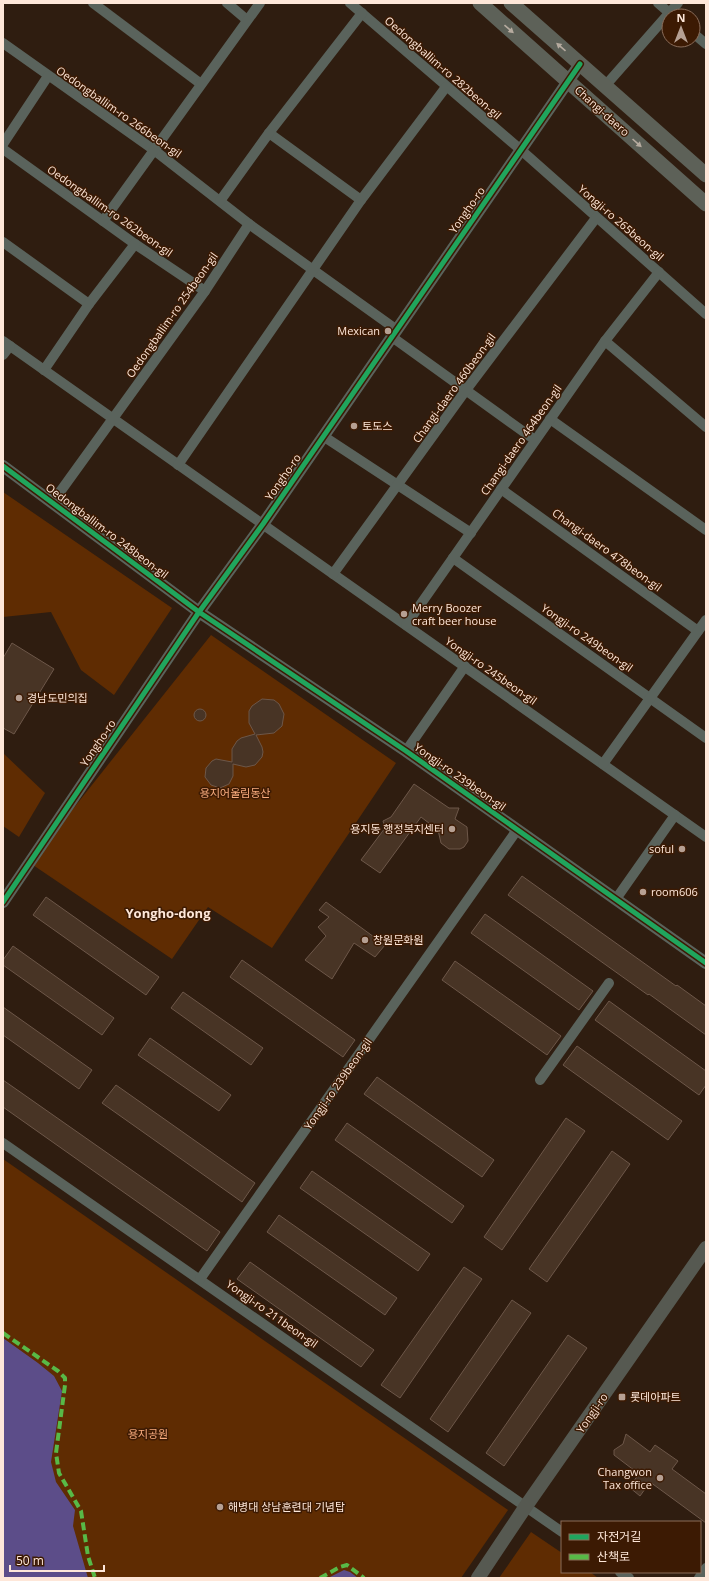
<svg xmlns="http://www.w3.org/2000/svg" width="709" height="1581" font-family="'Open Sans','Noto Sans KR',sans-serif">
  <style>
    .green { fill: #5f2c02 }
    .water { fill: #5c4d89 }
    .building { fill: #483425; stroke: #6d5749 }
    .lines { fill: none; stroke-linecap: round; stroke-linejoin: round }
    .minor { stroke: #5a635c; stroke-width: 10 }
    .tertiary { stroke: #5a635c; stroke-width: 12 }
    .secondary { stroke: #565951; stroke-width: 14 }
    .primary { stroke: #5d6158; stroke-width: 15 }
    .quiet { stroke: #58b947; stroke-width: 4; stroke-dasharray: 8 4; stroke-linecap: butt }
    .cycleway-casing { stroke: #3c1a03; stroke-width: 8 }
    .cycleway { stroke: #20a55d; stroke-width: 5 }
    .oneway { fill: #b6ab9f }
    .poi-dot { fill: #b6a093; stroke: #3c1a03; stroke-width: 1.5 }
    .labels { text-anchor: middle; stroke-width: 3; stroke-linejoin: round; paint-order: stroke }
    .street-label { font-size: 11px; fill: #fee7d9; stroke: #3c1a03 }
    .poi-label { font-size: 11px; fill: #fee7d9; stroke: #3c1a03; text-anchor: start }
    .park-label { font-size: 11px; fill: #faad7f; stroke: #3c1a03 }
    .quarter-label { font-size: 13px; font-weight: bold; fill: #fee7d9; stroke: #3c1a03 }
  </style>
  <rect width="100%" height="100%" fill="#2f1d10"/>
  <g class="green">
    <path d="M 3,492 L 172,608 L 114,695 L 81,670 L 51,612 L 3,617 Z"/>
    <path d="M 211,635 L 396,763 L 272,948 L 208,907 L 172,959 L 30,863 Z"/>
    <path d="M 3,753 L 45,793 L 19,837 L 3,826 Z"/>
    <path d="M 3,1159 L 508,1510 L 461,1578 L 3,1578 Z"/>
    <path d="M 531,1532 L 562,1553 L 562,1572 L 590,1572 L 598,1578 L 499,1578 Z"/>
  </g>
  <g class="water">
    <path d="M 3,1338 L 38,1363 L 54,1376 L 62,1391 L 51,1462 L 56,1482 L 75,1510 L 73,1526 L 88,1578 L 3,1578 Z"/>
    <path d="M 344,1570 L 350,1572 L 358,1578 L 328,1578 Z"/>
  </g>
  <g class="building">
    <path d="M 12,643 L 54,669 L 14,734 L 3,728 L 3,658 Z"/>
    <path d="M 262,699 L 274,700 L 279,704 L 284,714 L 282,726 L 274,733 L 256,735 L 262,747 L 263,752 L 262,757 L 255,765 L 246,767 L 233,764 L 233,776 L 229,784 L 220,788 L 211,785 L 205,777 L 206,768 L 212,761 L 216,759 L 232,762 L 232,749 L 237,741 L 241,738 L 255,734 L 249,723 L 249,711 L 252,706 Z"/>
    <circle cx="200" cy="715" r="6"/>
    <path d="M 414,784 L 449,808 L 459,808 L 455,819 L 467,827 L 468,841 L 464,847 L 460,849 L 449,849 L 441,843 L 438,830 L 421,817 L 380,873 L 361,860 L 385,828 L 383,821 L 391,817 Z"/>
    <path d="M 522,876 L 676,986 L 677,985 L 706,1006 L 706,1035 L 649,994 L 648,995 L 508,895 Z"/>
    <path d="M 46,897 L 159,977 L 146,995 L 33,915 Z"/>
    <path d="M 326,902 L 385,945 L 375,957 L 354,943 L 332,979 L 305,960 L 326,936 L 318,927 L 329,917 L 319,910 Z"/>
    <path d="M 485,914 L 593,991 L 579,1010 L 471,933 Z"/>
    <path d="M 13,946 L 114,1018 L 102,1035 L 3,965 L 3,960 Z"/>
    <path d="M 242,960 L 355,1040 L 343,1057 L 230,977 Z"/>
    <path d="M 455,961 L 561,1036 L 547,1055 L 442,980 Z"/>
    <path d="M 183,992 L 263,1048 L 251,1065 L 171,1008 Z"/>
    <path d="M 609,1001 L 706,1071 L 706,1085 L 699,1095 L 595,1020 Z"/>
    <path d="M 3,1007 L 92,1070 L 79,1089 L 3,1035 Z"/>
    <path d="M 150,1038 L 231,1095 L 219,1111 L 138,1055 Z"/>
    <path d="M 577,1046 L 682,1121 L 668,1140 L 563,1065 Z"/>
    <path d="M 377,1077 L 494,1160 L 482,1177 L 364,1094 Z"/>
    <path d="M 3,1080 L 220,1232 L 207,1251 L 3,1107 Z"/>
    <path d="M 116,1085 L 255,1183 L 242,1202 L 102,1103 Z"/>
    <path d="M 566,1118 L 585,1131 L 502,1250 L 484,1237 Z"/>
    <path d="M 347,1123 L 464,1206 L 452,1223 L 335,1140 Z"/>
    <path d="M 612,1151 L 630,1164 L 547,1282 L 529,1269 Z"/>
    <path d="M 312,1171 L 430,1254 L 418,1271 L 300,1188 Z"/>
    <path d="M 279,1215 L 397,1298 L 385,1315 L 267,1232 Z"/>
    <path d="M 250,1262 L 374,1350 L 361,1367 L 237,1279 Z"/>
    <path d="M 464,1267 L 482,1279 L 400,1398 L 381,1385 Z"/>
    <path d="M 512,1300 L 531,1313 L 448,1432 L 430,1419 Z"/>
    <path d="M 568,1335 L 587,1348 L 504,1466 L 486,1453 Z"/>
    <path d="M 626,1434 L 650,1452 L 655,1445 L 678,1461 L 672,1469 L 706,1494 L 706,1523 L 650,1482 L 640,1496 L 629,1487 L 639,1474 L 614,1455 L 614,1450 L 623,1444 Z"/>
  </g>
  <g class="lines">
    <g class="minor">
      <path d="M 93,3 L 201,84"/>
      <path d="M 227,3 L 247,20"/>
      <path d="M 350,3 L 521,150 L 706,314"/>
      <path d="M 658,3 L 673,16"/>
      <path d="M 693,33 L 706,44"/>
      <path d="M 3,43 L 154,150 L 249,224 L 397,330"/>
      <path d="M 605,86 L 678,3"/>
      <path d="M 269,133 L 361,200"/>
      <path d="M 3,144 L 48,76"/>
      <path d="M 3,149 L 135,244 L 205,291"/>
      <path d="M 220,201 L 269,133 L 362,13"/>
      <path d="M 103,221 L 260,3"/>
      <path d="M 3,242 L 89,304"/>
      <path d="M 392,337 L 535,440"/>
      <path d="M 3,341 L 706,837"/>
      <path d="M 605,341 L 706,427"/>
      <path d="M 3,355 L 10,346"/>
      <path d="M 44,370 L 89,304 L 135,244"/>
      <path d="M 550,419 L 706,530"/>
      <path d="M 323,436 L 471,533"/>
      <path d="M 178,465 L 361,200 L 446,87"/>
      <path d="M 501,489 L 698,631"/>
      <path d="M 52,503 L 205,291 L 249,224"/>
      <path d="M 453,558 L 706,738"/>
      <path d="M 333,574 L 466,390 L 596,218"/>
      <path d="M 406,625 L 605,341 L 659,272"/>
      <path d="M 406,751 L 465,666"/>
      <path d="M 603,764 L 706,620"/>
      <path d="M 616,899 L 675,815"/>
      <path d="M 540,1080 L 609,983"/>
      <path d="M 3,1143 L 562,1532"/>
      <path d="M 200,1279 L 517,830"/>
      <path d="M 620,1572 L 629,1578"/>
      <path d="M 699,1578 L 706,1568"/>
    </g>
    <g class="tertiary">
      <path d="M 3,466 L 199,612 L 406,751 L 706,963"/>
      <path d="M 3,902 L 199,612 L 263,524 L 580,64"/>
    </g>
    <path class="secondary" d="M 478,1578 L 526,1506 L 706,1248"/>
    <g class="primary">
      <path d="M 480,3 L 706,204"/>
      <path d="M 511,3 L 706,175"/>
    </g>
    <g class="quiet">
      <path d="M 3,1333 L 58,1371 L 65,1378 L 65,1385 L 56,1453 L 59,1473 L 81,1511 L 88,1556 L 95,1578"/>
      <path d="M 320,1578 L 340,1567 L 347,1565 L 364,1578"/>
    </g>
    <defs>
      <g id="cycleway">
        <path d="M 3,466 L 199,612 L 406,751 L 706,963"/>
        <path d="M 3,902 L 199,612 L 263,524 L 580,64"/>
      </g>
    </defs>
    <use href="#cycleway" class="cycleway-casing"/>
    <use href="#cycleway" class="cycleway"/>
  </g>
  <defs><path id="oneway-solid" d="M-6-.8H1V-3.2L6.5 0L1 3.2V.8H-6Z"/></defs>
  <g class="oneway">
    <use href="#oneway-solid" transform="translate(509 29) rotate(41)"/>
    <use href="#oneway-solid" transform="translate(561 47) rotate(-139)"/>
    <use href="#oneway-solid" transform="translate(637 143) rotate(42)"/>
  </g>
  <g class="poi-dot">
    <circle cx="388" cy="331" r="4"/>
    <circle cx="354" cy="426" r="4"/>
    <circle cx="404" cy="614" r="4"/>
    <circle cx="19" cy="698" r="4"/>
    <circle cx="452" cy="829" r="4"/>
    <circle cx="682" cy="849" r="4"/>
    <circle cx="643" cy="892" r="4"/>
    <circle cx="365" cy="940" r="4"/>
    <rect x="618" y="1393" width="8" height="8" rx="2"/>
    <circle cx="660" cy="1478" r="4"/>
    <circle cx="220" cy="1507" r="4"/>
  </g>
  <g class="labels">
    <g class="street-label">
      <text transform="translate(443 68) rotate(41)" y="4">Oedongballim-ro 282beon-gil</text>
      <text transform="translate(602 111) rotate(42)" y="4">Changi-daero</text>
      <text transform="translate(119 112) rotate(35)" y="4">Oedongballim-ro 266beon-gil</text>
      <text transform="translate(467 210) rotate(-55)" y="4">Yongho-ro</text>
      <text transform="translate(110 211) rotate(35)" y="4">Oedongballim-ro 262beon-gil</text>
      <text transform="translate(621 223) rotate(41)" y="4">Yongji-ro 265beon-gil</text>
      <text transform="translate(172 315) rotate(-55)" y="4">Oedongballim-ro 254beon-gil</text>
      <text transform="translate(454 388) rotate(-54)" y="4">Changi-daero 460beon-gil</text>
      <text transform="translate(521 440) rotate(-55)" y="4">Changi-daero 464beon-gil</text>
      <text transform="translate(283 477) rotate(-55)" y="4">Yongho-ro</text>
      <text transform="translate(107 531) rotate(37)" y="4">Oedongballim-ro 248beon-gil</text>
      <text transform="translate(607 550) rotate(36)" y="4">Changi-daero 478beon-gil</text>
      <text transform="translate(587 638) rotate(35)" y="4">Yongji-ro 249beon-gil</text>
      <text transform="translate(491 671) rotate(35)" y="4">Yongji-ro 245beon-gil</text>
      <text transform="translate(98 743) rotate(-56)" y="4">Yongho-ro</text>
      <text transform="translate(460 777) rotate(35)" y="4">Yongji-ro 239beon-gil</text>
      <text transform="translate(338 1084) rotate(-55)" y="4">Yongji-ro 239beon-gil</text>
      <text transform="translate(272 1314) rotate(35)" y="4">Yongji-ro 211beon-gil</text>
      <text transform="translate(592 1413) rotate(-55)" y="4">Yongji-ro</text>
    </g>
    <g class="poi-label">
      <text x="380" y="335" text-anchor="end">Mexican</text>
      <text x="362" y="430">토도스</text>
      <text x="412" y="612">Merry Boozer<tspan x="412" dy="13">craft beer house</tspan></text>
      <text x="27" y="702">경남도민의집</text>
      <text x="444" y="833" text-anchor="end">용지동 행정복지센터</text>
      <text x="674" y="853" text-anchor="end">soful</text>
      <text x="651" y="896">room606</text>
      <text x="373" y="944">창원문화원</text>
      <text x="630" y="1401">롯데아파트</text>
      <text x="652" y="1476" text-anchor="end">Changwon<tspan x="652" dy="13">Tax office</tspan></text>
      <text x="228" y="1511">해병대 상남훈련대 기념탑</text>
    </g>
    <g class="park-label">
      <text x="235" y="797">용지어울림동산</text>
      <text x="148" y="1438">용지공원</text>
    </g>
    <g class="quarter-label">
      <text x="168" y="918">Yongho-dong</text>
    </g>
  </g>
  <rect width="709" height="1581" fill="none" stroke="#fee7d9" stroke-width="8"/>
  <rect x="561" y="1521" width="140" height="52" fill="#3c1a03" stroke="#8a6c59"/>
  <rect x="569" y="1534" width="20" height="6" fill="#20a55d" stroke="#8a6c59"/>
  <text x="597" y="1541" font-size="12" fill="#fee7d9">자전거길</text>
  <rect x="569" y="1554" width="20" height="6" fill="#58b947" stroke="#8a6c59"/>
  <text x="597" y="1561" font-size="12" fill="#fee7d9">산책로</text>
  <g transform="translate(681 28)"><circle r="19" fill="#3c1a03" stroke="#8a6c59"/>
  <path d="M0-3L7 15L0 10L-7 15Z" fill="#b6a093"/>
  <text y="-6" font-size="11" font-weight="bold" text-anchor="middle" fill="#fee7d9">N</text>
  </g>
  <path d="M10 1565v6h94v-6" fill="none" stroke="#fee7d9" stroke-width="2"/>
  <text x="16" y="1565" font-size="12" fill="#fee7d9" stroke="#3c1a03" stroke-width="3" paint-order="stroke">50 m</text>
</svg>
